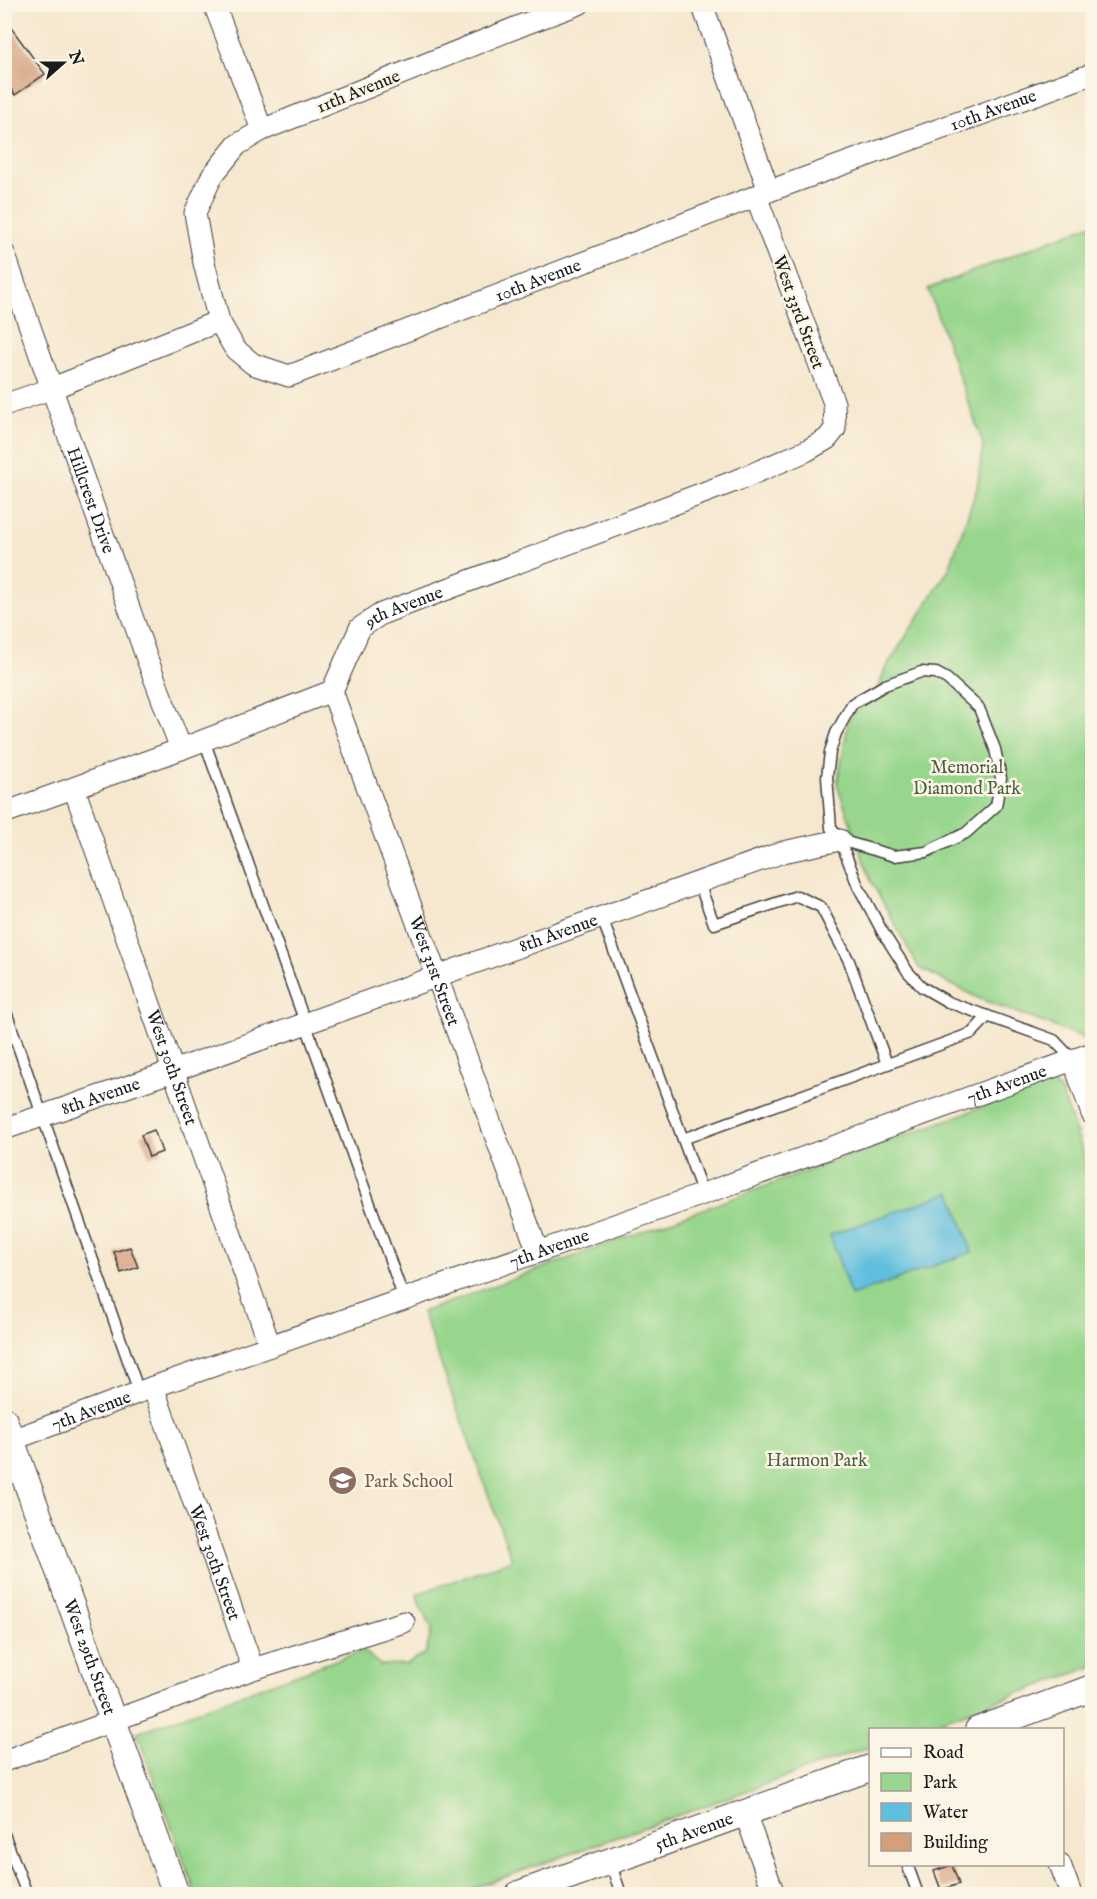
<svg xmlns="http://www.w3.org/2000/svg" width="1097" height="1899" font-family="'IM FELL English',serif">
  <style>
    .green { fill: #97d68c; stroke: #5a7954; stroke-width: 1.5 }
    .water { fill: #60bfde; stroke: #3e6e7d; stroke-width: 1.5 }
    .building { fill: #d49f7c }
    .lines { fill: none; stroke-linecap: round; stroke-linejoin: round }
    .service-casing { stroke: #3d3a37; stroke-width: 13 }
    .minor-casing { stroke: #3d3a37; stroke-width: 23 }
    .tertiary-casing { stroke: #3d3a37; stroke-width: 28 }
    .service { stroke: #fff; stroke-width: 10 }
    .minor { stroke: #fff; stroke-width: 21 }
    .tertiary { stroke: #fff; stroke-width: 26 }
    .labels { text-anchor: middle; stroke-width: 5; stroke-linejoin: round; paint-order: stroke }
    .street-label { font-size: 18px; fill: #1c1c1c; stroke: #fcf5e5 }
    .park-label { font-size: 18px; fill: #475d43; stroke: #fcf5e5 }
    .education-label { font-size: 18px; fill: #785e54; stroke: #fcf5e5; text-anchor: start }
  </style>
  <rect width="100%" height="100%" fill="#fcf5e5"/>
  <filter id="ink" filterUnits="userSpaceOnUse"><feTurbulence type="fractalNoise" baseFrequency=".0167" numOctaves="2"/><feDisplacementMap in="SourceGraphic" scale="12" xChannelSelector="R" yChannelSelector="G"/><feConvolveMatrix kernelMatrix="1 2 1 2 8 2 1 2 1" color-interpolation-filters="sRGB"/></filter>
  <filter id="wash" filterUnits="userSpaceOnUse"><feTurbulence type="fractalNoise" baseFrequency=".008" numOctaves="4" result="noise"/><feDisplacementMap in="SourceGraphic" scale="24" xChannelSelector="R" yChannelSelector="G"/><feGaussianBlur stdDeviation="1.35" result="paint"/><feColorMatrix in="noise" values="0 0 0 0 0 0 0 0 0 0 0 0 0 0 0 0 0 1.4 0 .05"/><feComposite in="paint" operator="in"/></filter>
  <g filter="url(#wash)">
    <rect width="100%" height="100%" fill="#f6e7cf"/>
    <g class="green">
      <path d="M 1092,224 L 1092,1037 L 1087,1039 L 980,999 L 919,968 L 871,881 L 837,785 L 849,718 L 879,687 L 885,669 L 949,569 L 977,488 L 983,444 L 928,289 Z"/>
      <path d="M 1050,1082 L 1061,1091 L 1092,1177 L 1092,1667 L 918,1729 L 870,1730 L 870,1747 L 457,1894 L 196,1894 L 137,1733 L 363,1650 L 380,1665 L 407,1664 L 426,1653 L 432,1628 L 419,1604 L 417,1594 L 512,1560 L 422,1312 Z"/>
    </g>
    <path class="water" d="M 951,1192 L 972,1252 L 851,1296 L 830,1235 Z"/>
    <g id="blocks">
      <g class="building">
        <path d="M 4,18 L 45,74 L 15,95 L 4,80 Z"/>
        <path d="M 154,1130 L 162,1152 L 149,1157 L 141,1135 Z"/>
        <path d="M 130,1247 L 138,1267 L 121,1273 L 114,1252 Z"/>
        <path d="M 952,1865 L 959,1884 L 941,1890 L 934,1871 Z"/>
      </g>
    </g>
  </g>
  <g filter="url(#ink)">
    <use href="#blocks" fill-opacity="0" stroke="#3d3a37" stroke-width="1.5"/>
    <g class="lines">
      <defs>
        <g id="service">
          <path d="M 204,740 L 404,1299"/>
          <path d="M 840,840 L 894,856 L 926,852 L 966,833 L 996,806 L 1001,778 L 995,749 L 979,708 L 947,679 L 936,673 L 921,672 L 885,685 L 852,704 L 836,733 L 830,752 L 827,777 L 831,828 L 840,840 L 858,886 L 882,931 L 908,972 L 922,987 L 948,1002 L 1054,1040 L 1073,1060"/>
          <path d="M 699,883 L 714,924 L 797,896 L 821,907 L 849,961 L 887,1064"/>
          <path d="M 602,918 L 703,1194"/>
          <path d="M 4,1006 L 139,1392"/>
          <path d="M 683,1139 L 972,1033 L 988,1016"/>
          <path d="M 4,1834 L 27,1894"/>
          <path d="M 610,1862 L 621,1894"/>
          <path d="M 907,1864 L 918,1894"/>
        </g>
        <g id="minor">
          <path d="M 214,4 L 262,130"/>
          <path id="s1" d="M 579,4 L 525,24 L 262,130 L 237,145 L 212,176 L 195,213 L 204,263 L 219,321 L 235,349 L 253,364 L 289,376 L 769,191 L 1092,74"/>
          <path d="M 702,4 L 769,191"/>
          <path id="s2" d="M 4,253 L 146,656 L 181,749"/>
          <path d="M 4,405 L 53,388 L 219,321"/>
          <path id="s3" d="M 332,691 L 538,1252"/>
          <path id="s4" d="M 74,788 L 270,1346"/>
          <path id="s5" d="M 4,813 L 181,749 L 332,691 L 360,628 L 381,614 L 743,478 L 806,451 L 827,439 L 835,429 L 834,403 L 756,196"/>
          <path d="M 1073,1060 L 1092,1114"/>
          <path id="s6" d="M 4,1129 L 173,1071 L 783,852 L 840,840"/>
          <path id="s7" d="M 153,1387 L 253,1669"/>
          <path id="s8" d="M 4,1443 L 153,1387 L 703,1194 L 1092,1053"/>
          <path d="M 4,1761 L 253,1669 L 404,1622"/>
          <path d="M 745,1813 L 774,1894"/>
          <path d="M 1060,1864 L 1071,1894"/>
        </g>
        <g id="tertiary">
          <path id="s9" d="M 4,1420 L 176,1894"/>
          <path d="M 978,1730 L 1092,1688"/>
          <path id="s10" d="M 519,1894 L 870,1768"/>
        </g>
      </defs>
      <use href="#service" class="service-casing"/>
      <use href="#minor" class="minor-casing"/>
      <use href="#tertiary" class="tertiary-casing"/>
      <use href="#service" class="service"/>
      <use href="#minor" class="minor"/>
      <use href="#tertiary" class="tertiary"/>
    </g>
  </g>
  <defs>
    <symbol id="school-disc" viewBox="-11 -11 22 22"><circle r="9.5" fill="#8d6e63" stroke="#fcf5e5"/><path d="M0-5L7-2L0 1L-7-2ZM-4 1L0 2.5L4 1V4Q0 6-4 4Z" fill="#fff"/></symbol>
  </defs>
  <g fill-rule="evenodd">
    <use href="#school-disc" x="326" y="1464" width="33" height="33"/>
  </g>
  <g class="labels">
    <g class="street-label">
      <text transform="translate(358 91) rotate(-22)" y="6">11th Avenue</text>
      <text dy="6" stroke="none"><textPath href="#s1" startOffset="1408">10th Avenue</textPath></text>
      <text dy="6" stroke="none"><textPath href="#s1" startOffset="922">10th Avenue</textPath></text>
      <text transform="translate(799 312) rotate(70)" y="6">West 33rd Street</text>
      <text dy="6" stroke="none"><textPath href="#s2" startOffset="262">Hillcrest Drive</textPath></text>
      <text dy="6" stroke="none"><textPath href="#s5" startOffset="468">9th Avenue</textPath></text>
      <text dy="6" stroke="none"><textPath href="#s6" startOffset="588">8th Avenue</textPath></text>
      <text dy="6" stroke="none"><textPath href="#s3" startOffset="298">West 31st Street</textPath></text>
      <text dy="6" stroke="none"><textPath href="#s4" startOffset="296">West 30th Street</textPath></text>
      <text dy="6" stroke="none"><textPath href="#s8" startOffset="1065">7th Avenue</textPath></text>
      <text dy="6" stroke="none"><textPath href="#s6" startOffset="102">8th Avenue</textPath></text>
      <text dy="6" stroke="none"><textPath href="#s8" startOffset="579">7th Avenue</textPath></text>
      <text dy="6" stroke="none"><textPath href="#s8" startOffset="93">7th Avenue</textPath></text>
      <text dy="6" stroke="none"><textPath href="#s7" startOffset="186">West 30th Street</textPath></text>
      <text dy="6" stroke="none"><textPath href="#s9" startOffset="252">West 29th Street</textPath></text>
      <text dy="6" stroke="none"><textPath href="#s10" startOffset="186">5th Avenue</textPath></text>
    </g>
    <g class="park-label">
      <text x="967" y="773">Memorial<tspan x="967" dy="21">Diamond Park</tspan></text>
      <text x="817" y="1466">Harmon Park</text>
    </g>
    <g class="education-label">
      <text x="364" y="1487">Park School</text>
    </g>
  </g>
  <rect width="1097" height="1899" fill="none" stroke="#fcf5e5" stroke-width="24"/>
  <rect x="869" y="1728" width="195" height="138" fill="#fcf5e5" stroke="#a29e95" stroke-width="1.5"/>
  <rect x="881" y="1748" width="30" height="9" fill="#ffffff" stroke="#a29e95" stroke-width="1.5"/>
  <text x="923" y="1758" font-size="18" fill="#1c1c1c">Road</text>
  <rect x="881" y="1773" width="30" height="18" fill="#97d68c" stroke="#a29e95" stroke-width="1.5"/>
  <text x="923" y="1788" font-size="18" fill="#1c1c1c">Park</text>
  <rect x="881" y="1803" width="30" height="18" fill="#60bfde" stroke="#a29e95" stroke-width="1.5"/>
  <text x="923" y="1818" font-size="18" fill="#1c1c1c">Water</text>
  <rect x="881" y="1833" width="30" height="18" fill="#d49f7c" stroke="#a29e95" stroke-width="1.5"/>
  <text x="923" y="1848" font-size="18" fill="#1c1c1c">Building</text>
  <g transform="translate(63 63) rotate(69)" stroke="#fcf5e5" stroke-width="4.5" paint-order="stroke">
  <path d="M0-4.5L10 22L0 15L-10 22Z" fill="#1c1c1c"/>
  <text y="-9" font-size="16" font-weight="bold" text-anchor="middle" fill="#1c1c1c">N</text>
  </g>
</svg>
